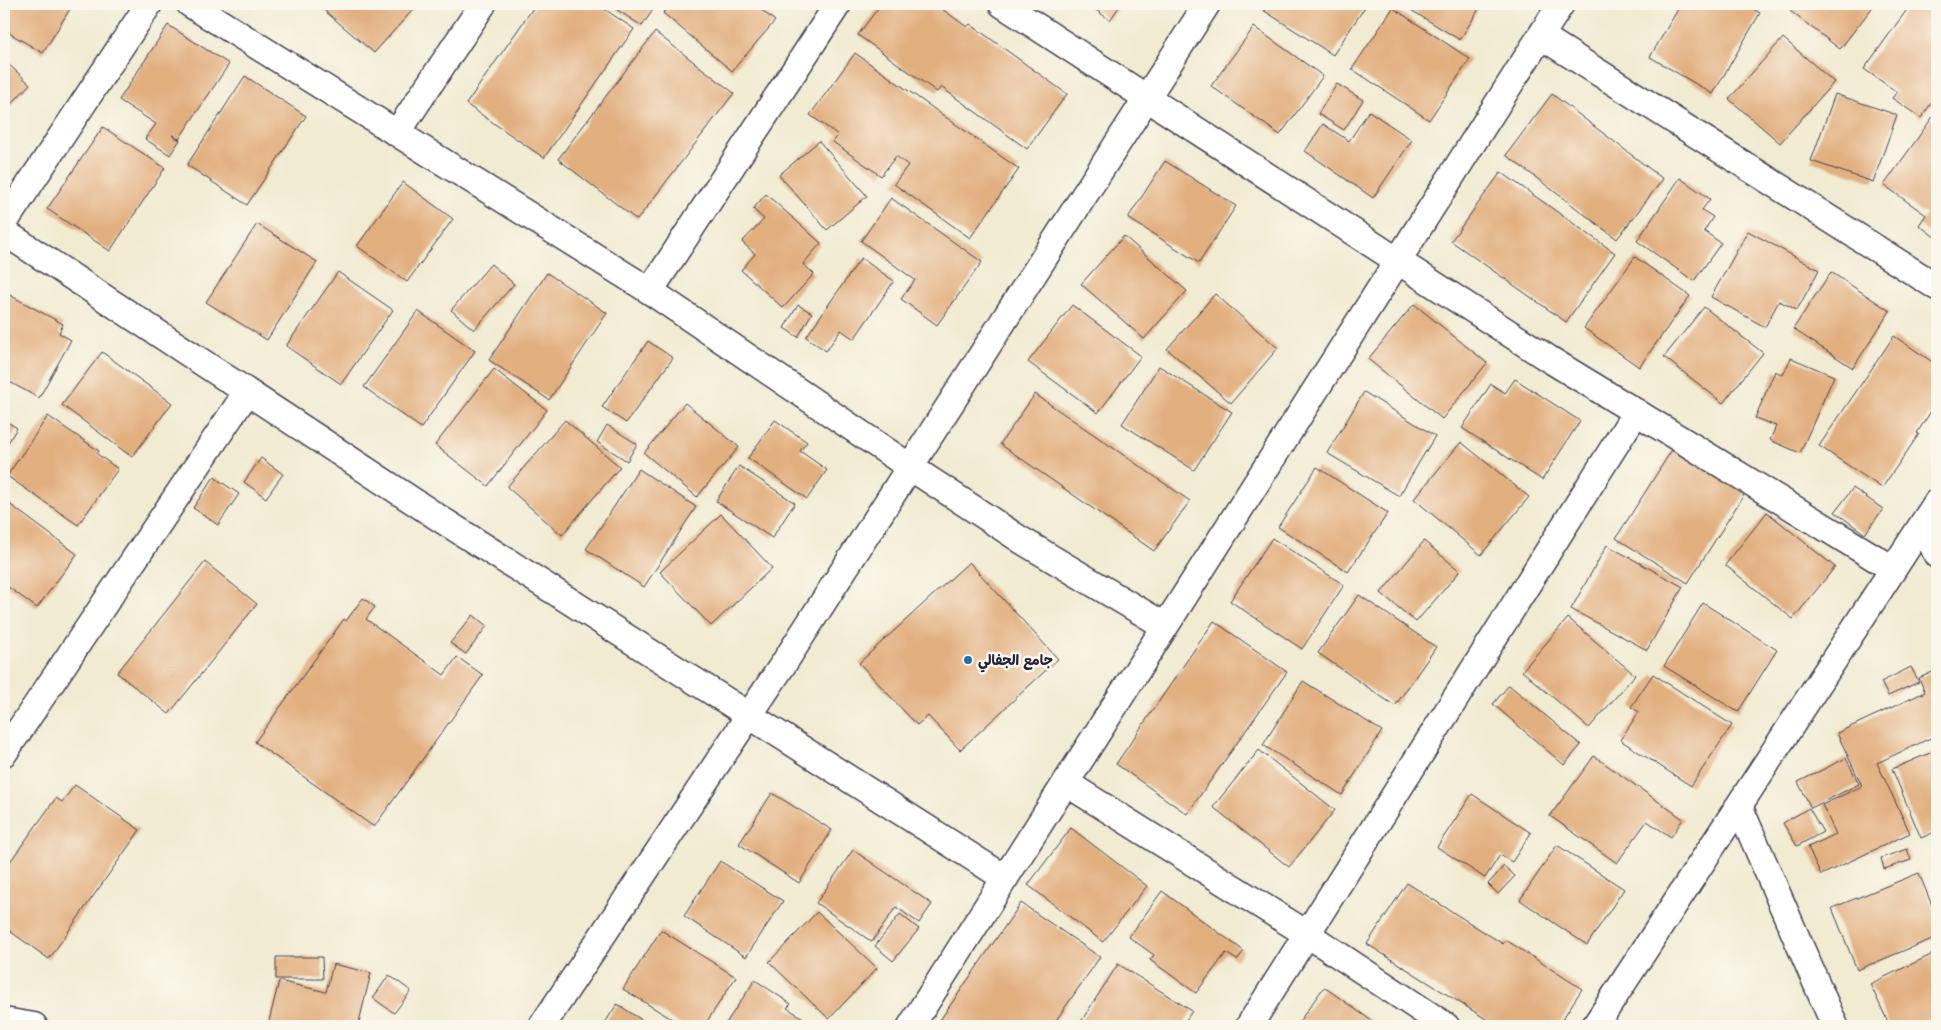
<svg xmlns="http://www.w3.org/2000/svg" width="1941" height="1030" font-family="'Balsamiq Sans','Playpen Sans Arabic',sans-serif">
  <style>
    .building { fill: #e2af7f }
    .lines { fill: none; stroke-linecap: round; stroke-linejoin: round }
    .minor-casing { stroke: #414052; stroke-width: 29 }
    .minor { stroke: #fff; stroke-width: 26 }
    .poi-dot { fill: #1f6fb2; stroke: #fbf7ec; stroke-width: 2 }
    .labels { text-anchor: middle; stroke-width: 5; stroke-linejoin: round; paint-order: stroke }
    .poi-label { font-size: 14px; font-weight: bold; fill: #22223b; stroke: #fbf7ec; text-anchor: start }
  </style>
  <rect width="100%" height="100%" fill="#fbf7ec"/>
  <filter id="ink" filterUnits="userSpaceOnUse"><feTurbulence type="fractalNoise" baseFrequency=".02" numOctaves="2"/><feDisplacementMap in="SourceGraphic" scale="10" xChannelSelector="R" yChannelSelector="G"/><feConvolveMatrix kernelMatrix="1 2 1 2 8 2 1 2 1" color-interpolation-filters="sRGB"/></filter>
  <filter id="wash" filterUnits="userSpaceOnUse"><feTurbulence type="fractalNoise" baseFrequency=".0096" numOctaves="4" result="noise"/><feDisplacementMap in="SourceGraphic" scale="20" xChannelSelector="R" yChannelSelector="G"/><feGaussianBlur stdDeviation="1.12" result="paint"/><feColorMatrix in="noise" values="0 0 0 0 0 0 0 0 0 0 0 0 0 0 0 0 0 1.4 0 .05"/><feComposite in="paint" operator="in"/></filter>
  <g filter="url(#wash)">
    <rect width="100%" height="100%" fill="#f1ebd2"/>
    <g id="blocks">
      <g class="building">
        <path d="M 4,4 L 73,4 L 43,53 L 4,30 Z"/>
        <path d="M 331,4 L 418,4 L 374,53 L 325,11 Z"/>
        <path d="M 536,4 L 597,4 L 634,29 L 544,158 L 466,104 Z"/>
        <path d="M 608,4 L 657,4 L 642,26 Z"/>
        <path d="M 671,4 L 754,4 L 775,21 L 732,71 L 663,13 Z"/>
        <path d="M 881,4 L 935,4 L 967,27 L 970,24 L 1067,94 L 1027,149 L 941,87 L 937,92 L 858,35 Z"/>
        <path d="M 1087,4 L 1121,4 L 1110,20 Z"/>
        <path d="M 1266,4 L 1367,4 L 1333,55 L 1263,10 Z"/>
        <path d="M 1408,4 L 1482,4 L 1460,40 L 1406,7 Z"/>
        <path d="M 1681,4 L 1745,4 L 1760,13 L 1713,94 L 1650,57 Z"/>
        <path d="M 1795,4 L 1875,4 L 1840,49 L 1790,11 Z"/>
        <path d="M 1911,4 L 1937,4 L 1937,95 L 1921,118 L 1892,98 L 1897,92 L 1864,69 Z"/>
        <path d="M 1393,8 L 1470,59 L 1429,120 L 1352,69 Z"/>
        <path d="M 168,25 L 229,64 L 179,139 L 172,135 L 180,140 L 170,155 L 145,139 L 156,124 L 119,100 Z"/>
        <path d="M 1254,27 L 1323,76 L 1280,135 L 1211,86 Z"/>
        <path d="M 655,32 L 734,93 L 637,220 L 558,159 Z"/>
        <path d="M 1783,38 L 1834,82 L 1780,143 L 1729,99 Z"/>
        <path d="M 855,53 L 1019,169 L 970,238 L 894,184 L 908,165 L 896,156 L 881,176 L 833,142 L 838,135 L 810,115 Z"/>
        <path d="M 4,60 L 30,84 L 4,112 Z"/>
        <path d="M 245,76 L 306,116 L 247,205 L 187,165 Z"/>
        <path d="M 1337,84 L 1363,100 L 1344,130 L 1318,114 Z"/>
        <path d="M 1552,94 L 1663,179 L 1617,239 L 1506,155 Z"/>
        <path d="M 1835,94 L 1897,115 L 1873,182 L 1811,161 Z"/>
        <path d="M 1369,111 L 1412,140 L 1373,198 L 1305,151 L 1323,124 L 1349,141 Z"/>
        <path d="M 1937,111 L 1937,237 L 1936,238 L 1919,225 L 1926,215 L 1884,185 Z"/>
        <path d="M 103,127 L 165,168 L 110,251 L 47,209 Z"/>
        <path d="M 819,141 L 867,196 L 827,230 L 779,175 Z"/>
        <path d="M 1165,161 L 1236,206 L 1199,263 L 1128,218 Z"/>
        <path d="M 1501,172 L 1615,253 L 1566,322 L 1451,241 Z"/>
        <path d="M 1680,178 L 1710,199 L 1702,210 L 1713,217 L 1704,231 L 1721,243 L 1694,281 L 1637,241 Z"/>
        <path d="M 403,182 L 453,219 L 407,282 L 357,246 Z"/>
        <path d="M 766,194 L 821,243 L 803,264 L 814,274 L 783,308 L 741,270 L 755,254 L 742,242 L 764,219 L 753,209 Z"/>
        <path d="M 891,198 L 982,262 L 937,325 L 901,299 L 915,280 L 861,241 Z"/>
        <path d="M 257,224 L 317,262 L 267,340 L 206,302 Z"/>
        <path d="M 1748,231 L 1819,270 L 1797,310 L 1779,301 L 1765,327 L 1711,297 Z"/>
        <path d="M 1124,236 L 1187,291 L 1144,339 L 1081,284 Z"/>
        <path d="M 1635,257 L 1690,296 L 1639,367 L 1584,328 Z"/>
        <path d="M 861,258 L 894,281 L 854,339 L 841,330 L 826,351 L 806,337 Z"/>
        <path d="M 491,264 L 514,284 L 474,330 L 451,310 Z"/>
        <path d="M 338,272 L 393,310 L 341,384 L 286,346 Z"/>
        <path d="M 1831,272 L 1890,311 L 1853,368 L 1793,329 Z"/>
        <path d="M 547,273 L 607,313 L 549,400 L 489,360 Z"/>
        <path d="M 4,292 L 63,324 L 59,333 L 71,340 L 39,398 L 4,379 Z"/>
        <path d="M 1215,294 L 1278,348 L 1231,403 L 1167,349 Z"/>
        <path d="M 1414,304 L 1487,363 L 1442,419 L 1368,359 Z"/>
        <path d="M 798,305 L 812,313 L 798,337 L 784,328 Z"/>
        <path d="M 1072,305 L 1141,356 L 1098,413 L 1028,362 Z"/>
        <path d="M 1704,307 L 1763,353 L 1723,403 L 1664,357 Z"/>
        <path d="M 418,311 L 475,351 L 421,428 L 364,387 Z"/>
        <path d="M 1894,336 L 1937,365 L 1937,402 L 1917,433 L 1919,434 L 1882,488 L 1819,446 Z"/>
        <path d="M 648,341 L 673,358 L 626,423 L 602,407 Z"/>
        <path d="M 102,352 L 172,403 L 132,457 L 62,405 Z"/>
        <path d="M 1791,358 L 1834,376 L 1800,453 L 1770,440 L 1776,426 L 1755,418 L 1775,371 L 1783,375 Z"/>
        <path d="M 1159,366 L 1232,412 L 1194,470 L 1122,424 Z"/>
        <path d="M 494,369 L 547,410 L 488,486 L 435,445 Z"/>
        <path d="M 1515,379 L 1580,421 L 1542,480 L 1462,428 L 1491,384 L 1505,393 Z"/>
        <path d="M 1364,392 L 1435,436 L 1399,496 L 1327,453 Z"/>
        <path d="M 1035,394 L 1190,501 L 1154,551 L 1000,444 Z"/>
        <path d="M 685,403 L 739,447 L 697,497 L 644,453 Z"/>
        <path d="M 48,416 L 99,451 L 97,454 L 118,469 L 78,525 L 7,476 Z"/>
        <path d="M 4,420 L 17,428 L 4,449 Z"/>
        <path d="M 565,420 L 620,467 L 562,535 L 507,487 Z"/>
        <path d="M 775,420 L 807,442 L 800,451 L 827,470 L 807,499 L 748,458 Z"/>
        <path d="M 607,425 L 637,444 L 627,461 L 597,442 Z"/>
        <path d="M 1461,442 L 1529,497 L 1481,555 L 1414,499 Z"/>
        <path d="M 1675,445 L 1747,490 L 1688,583 L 1616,538 Z"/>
        <path d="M 261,458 L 283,474 L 266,498 L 244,482 Z"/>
        <path d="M 739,466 L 795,503 L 772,538 L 716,501 Z"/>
        <path d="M 1317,467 L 1388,513 L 1348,572 L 1278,527 Z"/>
        <path d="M 639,469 L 696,507 L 644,587 L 586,549 Z"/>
        <path d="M 214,477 L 239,494 L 218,525 L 193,508 Z"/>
        <path d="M 1853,488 L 1883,509 L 1865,534 L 1835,512 Z"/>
        <path d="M 4,500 L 77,554 L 37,608 L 4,584 Z"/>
        <path d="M 1767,512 L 1835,567 L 1793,619 L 1725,565 Z"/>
        <path d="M 721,514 L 772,568 L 711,626 L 660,572 Z"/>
        <path d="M 1272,538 L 1344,585 L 1302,649 L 1230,601 Z"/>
        <path d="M 1424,541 L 1460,571 L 1416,622 L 1381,593 Z"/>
        <path d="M 1607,545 L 1683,587 L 1647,650 L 1571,609 Z"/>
        <path d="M 205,562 L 257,604 L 169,714 L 117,673 Z"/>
        <path d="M 969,562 L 1058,659 L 960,750 L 928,716 L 917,725 L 859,663 Z"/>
        <path d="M 1359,595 L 1436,647 L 1395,706 L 1318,653 Z"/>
        <path d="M 363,598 L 375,607 L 366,619 L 444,675 L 457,657 L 483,675 L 374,827 L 255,742 L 344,619 L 346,621 Z"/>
        <path d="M 1703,603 L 1777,650 L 1738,712 L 1664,666 Z"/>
        <path d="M 473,615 L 487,626 L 466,654 L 450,643 Z"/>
        <path d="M 1568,618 L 1635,675 L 1589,728 L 1522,671 Z"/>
        <path d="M 1214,621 L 1287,672 L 1187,814 L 1116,764 Z"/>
        <path d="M 1911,667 L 1919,682 L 1888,696 L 1881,682 Z"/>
        <path d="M 1937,670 L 1937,735 L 1877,763 L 1910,833 L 1821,875 L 1808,847 L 1836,834 L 1822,805 L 1862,786 L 1837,733 L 1925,692 L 1919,678 Z"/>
        <path d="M 1653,674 L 1732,725 L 1691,786 L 1620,740 L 1639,712 L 1631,707 Z"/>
        <path d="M 1303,681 L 1382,731 L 1342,795 L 1263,745 Z"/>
        <path d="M 1509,685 L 1581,745 L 1564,765 L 1493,704 Z"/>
        <path d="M 1259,750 L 1335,810 L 1289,867 L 1213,807 Z"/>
        <path d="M 1937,750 L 1937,831 L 1921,838 L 1892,769 Z"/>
        <path d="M 1594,756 L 1683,819 L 1671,837 L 1647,821 L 1617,863 L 1550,816 Z"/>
        <path d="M 1846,758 L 1859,784 L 1811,808 L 1798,782 Z"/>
        <path d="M 75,785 L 140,830 L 49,959 L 4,927 L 4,870 L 56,798 L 62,802 Z"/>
        <path d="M 772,793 L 832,830 L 799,883 L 739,844 Z"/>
        <path d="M 1472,794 L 1531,833 L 1512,862 L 1500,855 L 1485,878 L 1437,847 Z"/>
        <path d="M 1809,808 L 1823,832 L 1797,846 L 1783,823 Z"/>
        <path d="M 1071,828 L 1147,886 L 1103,942 L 1028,885 Z"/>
        <path d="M 1557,845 L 1624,889 L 1587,945 L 1520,900 Z"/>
        <path d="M 1907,849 L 1911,860 L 1884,869 L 1881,858 Z"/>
        <path d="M 853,850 L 932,904 L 919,923 L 896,907 L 872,942 L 816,903 Z"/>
        <path d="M 720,861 L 783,901 L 746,957 L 684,916 Z"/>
        <path d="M 1504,866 L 1515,876 L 1498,894 L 1488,884 Z"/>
        <path d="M 1919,873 L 1937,918 L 1937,937 L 1857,970 L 1832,908 Z"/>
        <path d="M 1407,883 L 1503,944 L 1506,940 L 1582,989 L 1558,1026 L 1497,1026 L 1367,944 Z"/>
        <path d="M 1162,891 L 1244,951 L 1237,960 L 1226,953 L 1196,993 L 1150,960 L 1154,955 L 1129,937 Z"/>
        <path d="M 1021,903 L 1100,957 L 1052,1026 L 943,1026 L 938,1023 Z"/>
        <path d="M 817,912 L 877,968 L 829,1019 L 769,962 Z"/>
        <path d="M 900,914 L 919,929 L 893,961 L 875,946 Z"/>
        <path d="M 661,930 L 736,977 L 704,1026 L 683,1026 L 623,989 Z"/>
        <path d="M 1937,952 L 1937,1026 L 1890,1026 L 1870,984 Z"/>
        <path d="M 276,957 L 322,957 L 323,979 L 276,979 Z"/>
        <path d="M 333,964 L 371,973 L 358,1026 L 268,1025 L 279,981 L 326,992 Z"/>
        <path d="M 1118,964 L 1192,1011 L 1182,1026 L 1085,1026 L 1080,1023 Z"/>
        <path d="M 389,975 L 411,991 L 394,1013 L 373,998 Z"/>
        <path d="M 755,980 L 791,1004 L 787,1008 L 816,1026 L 724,1026 Z"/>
        <path d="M 1324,987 L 1379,1026 L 1296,1026 Z"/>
        <path d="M 617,1004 L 651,1026 L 603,1026 Z"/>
      </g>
    </g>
  </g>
  <g filter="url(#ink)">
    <use href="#blocks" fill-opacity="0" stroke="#414052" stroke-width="1"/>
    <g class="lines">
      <defs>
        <g id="minor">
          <path d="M 190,4 L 650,291 L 910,467 L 1021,540 L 1165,626"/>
          <path d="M 1002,4 L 1549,359 L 1893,569"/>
          <path d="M 1541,36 L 1937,287"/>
          <path d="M 397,133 L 483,4"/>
          <path d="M 4,223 L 149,4"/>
          <path d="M 4,232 L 442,520 L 1005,878"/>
          <path d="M 650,291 L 838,4"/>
          <path d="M 1923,524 L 1937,555"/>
          <path d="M 4,753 L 247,392"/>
          <path d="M 1066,783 L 1307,934 L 1446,1026"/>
          <path d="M 1739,806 L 1835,1026"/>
          <path d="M 4,1021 L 34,1026"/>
          <path d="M 542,1026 L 786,660 L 1207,4"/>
          <path d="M 911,1026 L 1561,4"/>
          <path d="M 1249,1026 L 1636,412"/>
          <path d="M 1595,1026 L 1937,502"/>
        </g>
      </defs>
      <use href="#minor" class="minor-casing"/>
      <use href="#minor" class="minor"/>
    </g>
  </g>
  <circle class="poi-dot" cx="968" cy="660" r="5"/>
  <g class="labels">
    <g class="poi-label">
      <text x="978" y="665">جامع الجفالي</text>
    </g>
  </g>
  <rect width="1941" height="1030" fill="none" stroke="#fbf7ec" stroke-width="20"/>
</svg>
